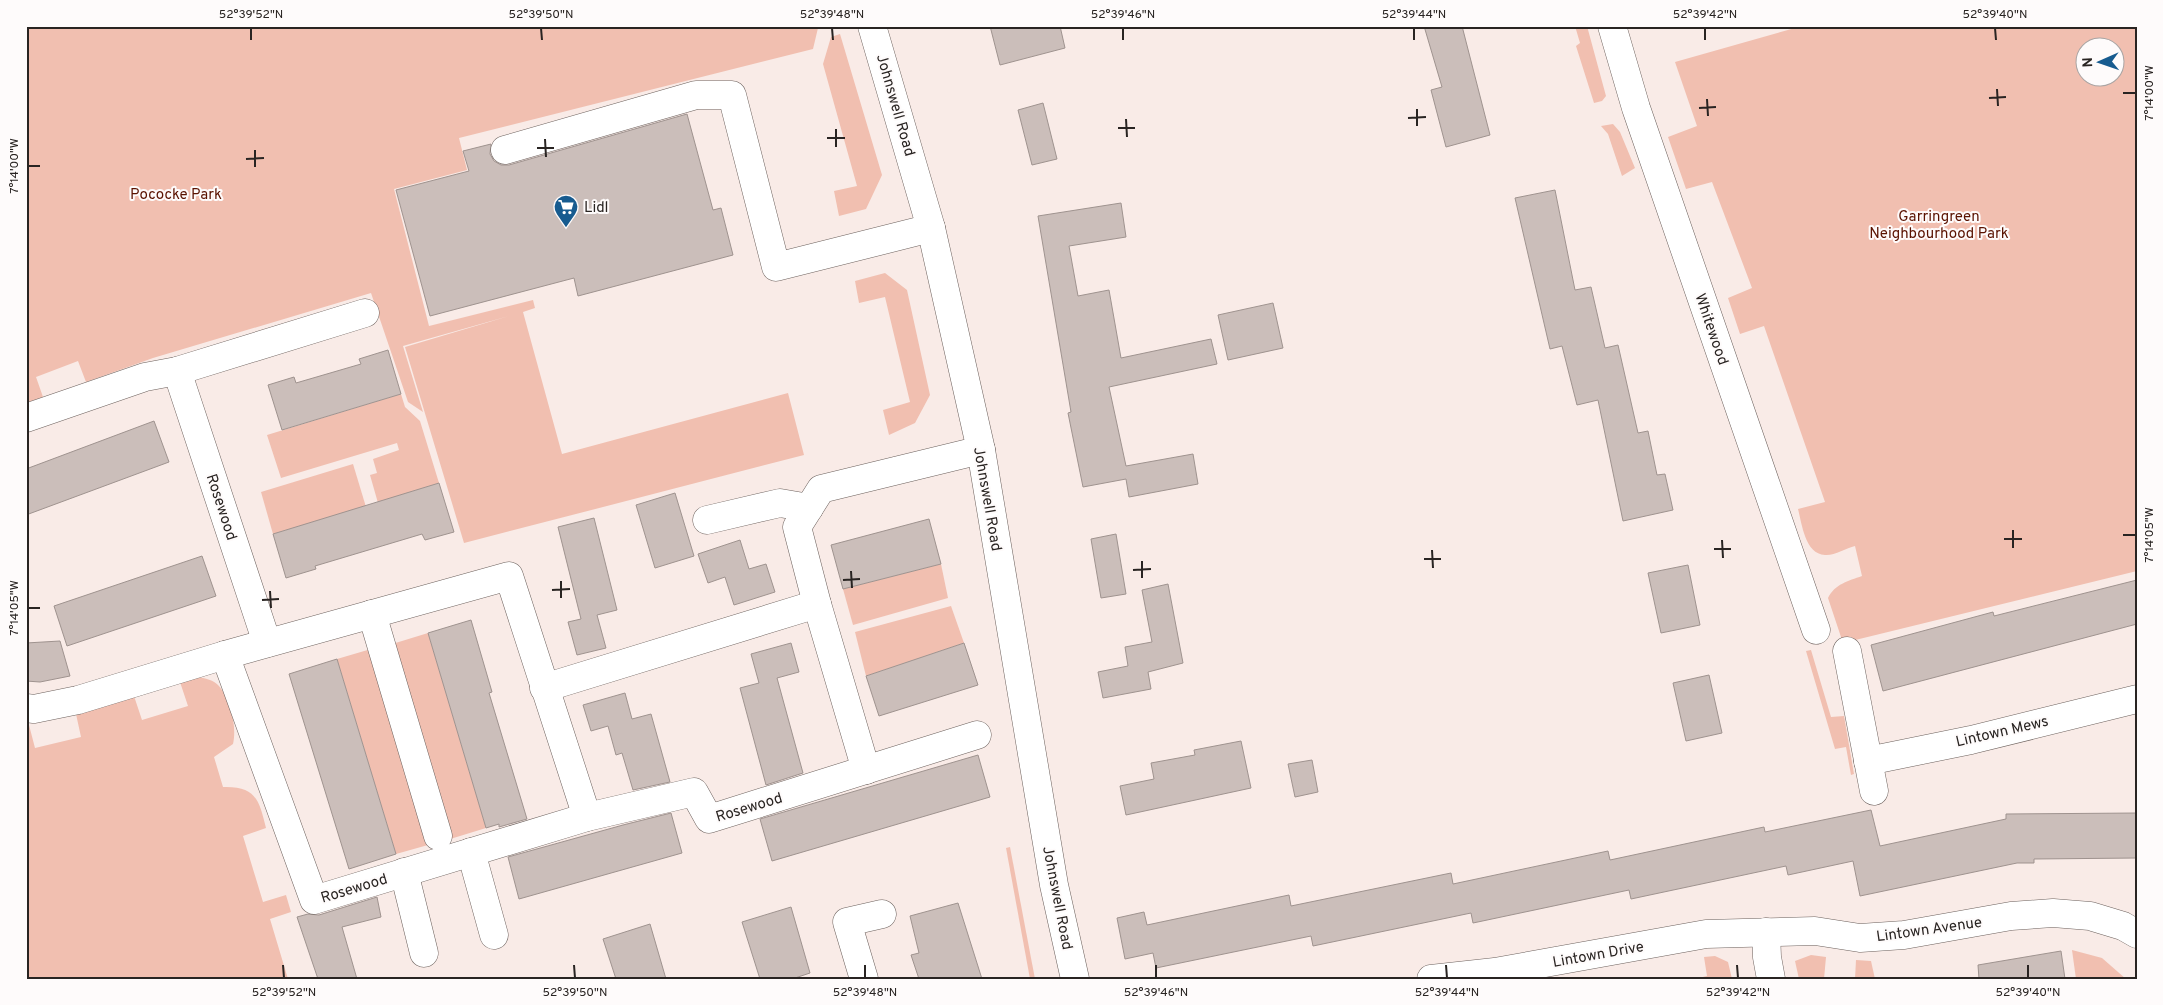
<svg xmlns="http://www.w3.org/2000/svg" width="2163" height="1005" font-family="Overpass,sans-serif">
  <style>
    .green { fill: #f1bfb0; fill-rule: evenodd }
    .building { fill: #cbbeba; stroke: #9f938f }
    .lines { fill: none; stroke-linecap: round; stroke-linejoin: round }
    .minor-casing { stroke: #6d625e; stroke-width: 29 }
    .minor { stroke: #fff; stroke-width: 28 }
    .ticks { fill: none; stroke: #292422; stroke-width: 2 }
    .labels { text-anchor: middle; stroke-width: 4; stroke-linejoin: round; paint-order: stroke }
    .street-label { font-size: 15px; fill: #292422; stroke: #fefbfb }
    .park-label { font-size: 15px; fill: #5a1200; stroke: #fefbfb }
    .poi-label { font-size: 15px; fill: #292422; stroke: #fefbfb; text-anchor: start }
    .neatline { fill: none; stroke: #292422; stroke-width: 2 }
    .ticks-label { font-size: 12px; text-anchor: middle; fill: #292422 }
  </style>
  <rect width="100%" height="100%" fill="#f9ebe7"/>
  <g class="green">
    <path d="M 26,26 L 823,26 L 818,28 L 813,49 L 459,138 L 467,170 L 394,189 L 429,326 L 533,300 L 535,308 L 523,312 L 562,454 L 788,393 L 804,455 L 464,543 L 405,347 L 509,316 L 403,346 L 423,412 L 408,402 L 371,293 L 153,358 L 86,382 L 78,361 L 36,377 L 43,397 L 26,403 Z"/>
    <path d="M 1575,26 L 1587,26 L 1606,96 L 1602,101 L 1594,103 L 1576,46 L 1580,43 Z"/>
    <path d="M 1802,26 L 2137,26 L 2137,571 L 1843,643 L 1828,598 C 1835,584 1848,581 1862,576 L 1855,546 C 1846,548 1834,556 1825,555 C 1805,554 1802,524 1798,509 L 1825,502 L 1764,326 L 1740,334 L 1728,298 L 1752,288 L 1712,182 L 1686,189 L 1668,137 L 1697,126 L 1675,62 ZM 2086,48 L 2116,48 L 2116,78 L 2086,78 Z"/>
    <path d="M 840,34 L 882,175 L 866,209 L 839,216 L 834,191 L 857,186 L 823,64 L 831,37 Z"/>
    <path d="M 1613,124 L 1620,132 L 1635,168 L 1622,176 L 1608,134 L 1601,126 Z"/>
    <path d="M 885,273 L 907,290 L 930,395 L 915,423 L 889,435 L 883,410 L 910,402 L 885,297 L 859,303 L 855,281 Z"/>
    <path d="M 401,394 L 405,407 L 420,421 L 439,483 L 378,503 L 370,475 L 377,473 L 373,459 L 399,450 L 397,443 L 281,478 L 267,435 Z"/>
    <path d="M 353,464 L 366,507 L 273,534 L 261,492 Z"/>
    <path d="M 941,564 L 948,598 L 853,625 L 843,589 Z"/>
    <path d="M 951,606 L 964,643 L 866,676 L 855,632 Z"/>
    <path d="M 428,633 L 486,828 L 447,840 L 389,645 Z"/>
    <path d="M 371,649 L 428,845 L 396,854 L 337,659 Z"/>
    <path d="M 1811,650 L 1831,717 L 1844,716 L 1854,774 L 1851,775 L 1846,747 L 1835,749 L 1806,651 Z"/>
    <path d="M 197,677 C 205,678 214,680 219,686 C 231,700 237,727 233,744 L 214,757 L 223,787 C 256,786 259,800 266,828 L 243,836 L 263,902 L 286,895 L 291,912 L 270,919 L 288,979 L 26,979 L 26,724 L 29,725 L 35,748 L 81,737 L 76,714 L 134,696 L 142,720 L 188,706 L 180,682 Z"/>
    <path d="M 1010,847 L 1035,979 L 1030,979 L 1006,848 Z"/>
    <path d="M 2072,950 L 2102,958 L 2126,979 L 2076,979 Z"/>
    <path d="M 1811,955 L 1826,957 L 1824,979 L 1799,979 L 1795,961 Z"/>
    <path d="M 1715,956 L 1728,962 L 1732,979 L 1694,979 L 1707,976 L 1704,957 Z"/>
    <path d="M 1856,960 L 1871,961 L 1875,979 L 1855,979 Z"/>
  </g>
  <g class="building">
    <path d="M 990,26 L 1060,26 L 1065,48 L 1000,65 Z"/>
    <path d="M 1424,26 L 1462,26 L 1490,135 L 1446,147 L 1431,90 L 1442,87 Z"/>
    <path d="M 1043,103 L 1057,159 L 1032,165 L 1018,110 Z"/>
    <path d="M 687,114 L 713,210 L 721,208 L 733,255 L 578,296 L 574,278 L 430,316 L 396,190 L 469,171 L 463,151 L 491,144 L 490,154 L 494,161 L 501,165 L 509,165 Z"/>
    <path d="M 1555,190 L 1575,290 L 1591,287 L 1605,348 L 1618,345 L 1638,433 L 1648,431 L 1657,475 L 1665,474 L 1673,510 L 1623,521 L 1598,400 L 1577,405 L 1562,346 L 1550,349 L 1515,198 Z"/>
    <path d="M 1121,203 L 1126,237 L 1069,246 L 1078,296 L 1109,290 L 1121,358 L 1211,339 L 1217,364 L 1109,387 L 1126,466 L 1193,454 L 1198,484 L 1129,497 L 1126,479 L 1083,487 L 1068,413 L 1071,412 L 1038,216 Z"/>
    <path d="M 1273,303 L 1283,348 L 1228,360 L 1218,315 Z"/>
    <path d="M 388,350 L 401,394 L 282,430 L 268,385 L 294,377 L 296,383 L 361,364 L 359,359 Z"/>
    <path d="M 154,421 L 169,462 L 26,515 L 26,469 Z"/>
    <path d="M 439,483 L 454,532 L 425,540 L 422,534 L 315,566 L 316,569 L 286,578 L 273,534 Z"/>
    <path d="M 675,493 L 694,556 L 655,568 L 636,505 Z"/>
    <path d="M 594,518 L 617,610 L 597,615 L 606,648 L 577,655 L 568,622 L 581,619 L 558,527 Z"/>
    <path d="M 929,519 L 941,564 L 843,589 L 831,545 Z"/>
    <path d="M 1116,534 L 1126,594 L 1101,598 L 1091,539 Z"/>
    <path d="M 740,540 L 749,569 L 766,564 L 775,592 L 734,605 L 725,577 L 708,583 L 698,554 Z"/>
    <path d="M 202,556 L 216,596 L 67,646 L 54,606 Z"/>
    <path d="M 1688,565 L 1700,625 L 1661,633 L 1648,573 Z"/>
    <path d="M 2137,580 L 2137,624 L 1883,691 L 1871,645 L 1993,612 L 1994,616 Z"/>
    <path d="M 1168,584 L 1183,663 L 1148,672 L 1151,689 L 1103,698 L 1098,672 L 1128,666 L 1125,647 L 1152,642 L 1142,590 Z"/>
    <path d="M 471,620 L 492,692 L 489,693 L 527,819 L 499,827 L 499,824 L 486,828 L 428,633 Z"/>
    <path d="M 60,641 L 70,676 L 40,682 L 26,681 L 26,643 Z"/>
    <path d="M 791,643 L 799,672 L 777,678 L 803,773 L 766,785 L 740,688 L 759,683 L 751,654 Z"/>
    <path d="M 964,643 L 978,685 L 879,716 L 866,676 Z"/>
    <path d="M 337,659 L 396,854 L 349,869 L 289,674 Z"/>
    <path d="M 1709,675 L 1722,733 L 1686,741 L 1673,683 Z"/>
    <path d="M 625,693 L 632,719 L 651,714 L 670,782 L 633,790 L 622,753 L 616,755 L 608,726 L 591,731 L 583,705 Z"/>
    <path d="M 1241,741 L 1251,788 L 1126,815 L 1120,786 L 1154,779 L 1151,763 L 1195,755 L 1194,750 Z"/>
    <path d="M 978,755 L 990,797 L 772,861 L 760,819 Z"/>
    <path d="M 1312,760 L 1318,792 L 1295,797 L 1288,764 Z"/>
    <path d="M 1871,810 L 1880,846 L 2006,819 L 2006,814 L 2137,813 L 2137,858 L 2034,859 L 2034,863 L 2017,863 L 1860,896 L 1853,861 L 1788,875 L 1786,866 L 1631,899 L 1629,890 L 1473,923 L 1471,913 L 1313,946 L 1311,936 L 1156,968 L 1153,953 L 1125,959 L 1117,918 L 1144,912 L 1147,925 L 1289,895 L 1291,906 L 1451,873 L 1453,884 L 1608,851 L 1610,860 L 1764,827 L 1765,832 Z"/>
    <path d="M 671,813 L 682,853 L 519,899 L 508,857 L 623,825 Z"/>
    <path d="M 377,897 L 381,917 L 342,927 L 357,979 L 318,979 L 297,917 L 308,914 L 319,915 Z"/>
    <path d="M 958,903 L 982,979 L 919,979 L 911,955 L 919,953 L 910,916 Z"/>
    <path d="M 791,907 L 810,973 L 792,979 L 760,979 L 742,922 Z"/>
    <path d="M 650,924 L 666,979 L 616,979 L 603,939 Z"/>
    <path d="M 2061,951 L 2065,979 L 1979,979 L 1978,965 Z"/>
  </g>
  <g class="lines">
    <defs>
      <g id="minor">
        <path d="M 872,26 L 931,228 L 981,450 L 1054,885 L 1075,979"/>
        <path d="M 1612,26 L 1636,108 L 1816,630"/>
        <path d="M 505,150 L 696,95 L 732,95 L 776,267 L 931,228"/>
        <path d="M 177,371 L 267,643"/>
        <path d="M 26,418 L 145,377 L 177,371 L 365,313"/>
        <path d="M 707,520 L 780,503 L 809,508"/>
        <path d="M 372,614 L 438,836"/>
        <path d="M 1847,651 L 1874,791"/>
        <path d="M 225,655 L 314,900 L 587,817 L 694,792 L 709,819 L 977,735"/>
        <path d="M 544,688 L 817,604"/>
        <path d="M 26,708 L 34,709 L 78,700 L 225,655 L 509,576 L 587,817"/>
        <path d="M 1868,761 L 1971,740 L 2137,699"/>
        <path d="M 866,770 L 817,604 L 797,527 L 821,489 L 981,450"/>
        <path d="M 471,852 L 494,935"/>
        <path d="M 404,872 L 424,953"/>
        <path d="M 1766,932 L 1767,957 L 1771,979"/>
        <path d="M 864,979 L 847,922 L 882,914"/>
        <path d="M 1431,979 L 1495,972 L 1706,934 L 1815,931 L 1860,938 L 1904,935 L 2011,916 L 2053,913 L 2090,916 L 2123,926 L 2137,934"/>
      </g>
    </defs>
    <use href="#minor" class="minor-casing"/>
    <use href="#minor" class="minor"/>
  </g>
  <path class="ticks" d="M 251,28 L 251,40M 541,28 L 542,40M 832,28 L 833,40M 1123,28 L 1123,40M 1414,28 L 1414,40M 1705,28 L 1705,40M 1995,28 L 1996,40M 1997,89 L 1998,106M 2123,93 L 2136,93M 1989,98 L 2006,97M 1707,99 L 1708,116M 1699,108 L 1716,107M 1417,109 L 1417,126M 1408,118 L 1426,117M 1126,119 L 1127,137M 1118,128 L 1135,128M 836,129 L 836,147M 827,138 L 845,138M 545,139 L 546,157M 537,148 L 554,148M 255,150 L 255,167M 246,159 L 264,158M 28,166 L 40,166M 2013,530 L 2013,548M 2123,535 L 2136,535M 2004,539 L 2022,539M 1722,540 L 1723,558M 1714,549 L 1731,549M 1432,550 L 1433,568M 1424,559 L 1441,559M 1142,561 L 1142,578M 1133,570 L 1151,569M 851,571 L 852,588M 843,580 L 860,579M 561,581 L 561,598M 552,590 L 570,589M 270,591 L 271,608M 262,600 L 279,599M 28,608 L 40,608M 283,965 L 284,978M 574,965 L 575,978M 865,965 L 865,978M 1156,965 L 1156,978M 1446,965 L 1447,978M 1737,965 L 1738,978M 2028,965 L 2028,978"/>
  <defs>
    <symbol id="supermarket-pin" viewBox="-11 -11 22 30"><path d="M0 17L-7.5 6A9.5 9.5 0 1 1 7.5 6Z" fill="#175b8f" stroke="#fefbfb"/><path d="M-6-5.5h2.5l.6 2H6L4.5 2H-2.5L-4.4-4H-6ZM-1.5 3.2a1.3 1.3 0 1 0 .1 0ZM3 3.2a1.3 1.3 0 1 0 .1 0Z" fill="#fff"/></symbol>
  </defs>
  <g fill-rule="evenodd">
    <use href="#supermarket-pin" x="552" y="193" width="28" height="38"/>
  </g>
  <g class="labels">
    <g class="street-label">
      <text transform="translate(896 105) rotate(74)" y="5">Johnswell Road</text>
      <text transform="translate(1712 329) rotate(71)" y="5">Whitewood</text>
      <text transform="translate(988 499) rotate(80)" y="5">Johnswell Road</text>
      <text transform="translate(222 507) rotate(72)" y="5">Rosewood</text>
      <text transform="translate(2002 731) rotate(-13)" y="5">Lintown Mews</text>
      <text transform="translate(749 807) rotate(-17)" y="5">Rosewood</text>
      <text transform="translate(354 888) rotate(-17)" y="5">Rosewood</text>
      <text transform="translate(1058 898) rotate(79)" y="5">Johnswell Road</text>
      <text transform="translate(1929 929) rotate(-8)" y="5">Lintown Avenue</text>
      <text transform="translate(1598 954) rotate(-10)" y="5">Lintown Drive</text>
    </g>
    <g class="park-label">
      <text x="176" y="199">Pococke Park</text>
      <text x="1939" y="221">Garringreen<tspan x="1939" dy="17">Neighbourhood Park</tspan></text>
    </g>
    <g class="poi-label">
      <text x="584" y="212">Lidl</text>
    </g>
  </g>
  <rect width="2163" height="1005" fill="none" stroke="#fefbfb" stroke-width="55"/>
  <g transform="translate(2100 62) rotate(268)"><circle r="24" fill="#fefbfb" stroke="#a9a5a4"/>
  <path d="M0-4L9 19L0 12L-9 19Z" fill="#175b8f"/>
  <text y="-8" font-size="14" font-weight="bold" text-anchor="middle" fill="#292422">N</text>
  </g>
  <rect x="28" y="28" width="2108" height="950" class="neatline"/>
  <g class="ticks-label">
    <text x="251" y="18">52°39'52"N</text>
    <text x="541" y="18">52°39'50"N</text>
    <text x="832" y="18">52°39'48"N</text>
    <text x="1123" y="18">52°39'46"N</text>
    <text x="1414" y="18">52°39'44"N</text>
    <text x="1705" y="18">52°39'42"N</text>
    <text x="1995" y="18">52°39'40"N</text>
    <text transform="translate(2149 93) rotate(-90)" y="4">7°14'00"W</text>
    <text transform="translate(14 166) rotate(-90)" y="4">7°14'00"W</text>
    <text transform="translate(2149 535) rotate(-90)" y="4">7°14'05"W</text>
    <text transform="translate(14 608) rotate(-90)" y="4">7°14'05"W</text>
    <text x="284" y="996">52°39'52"N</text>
    <text x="575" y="996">52°39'50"N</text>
    <text x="865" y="996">52°39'48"N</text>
    <text x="1156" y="996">52°39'46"N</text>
    <text x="1447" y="996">52°39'44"N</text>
    <text x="1738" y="996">52°39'42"N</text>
    <text x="2028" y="996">52°39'40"N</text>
  </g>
</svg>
